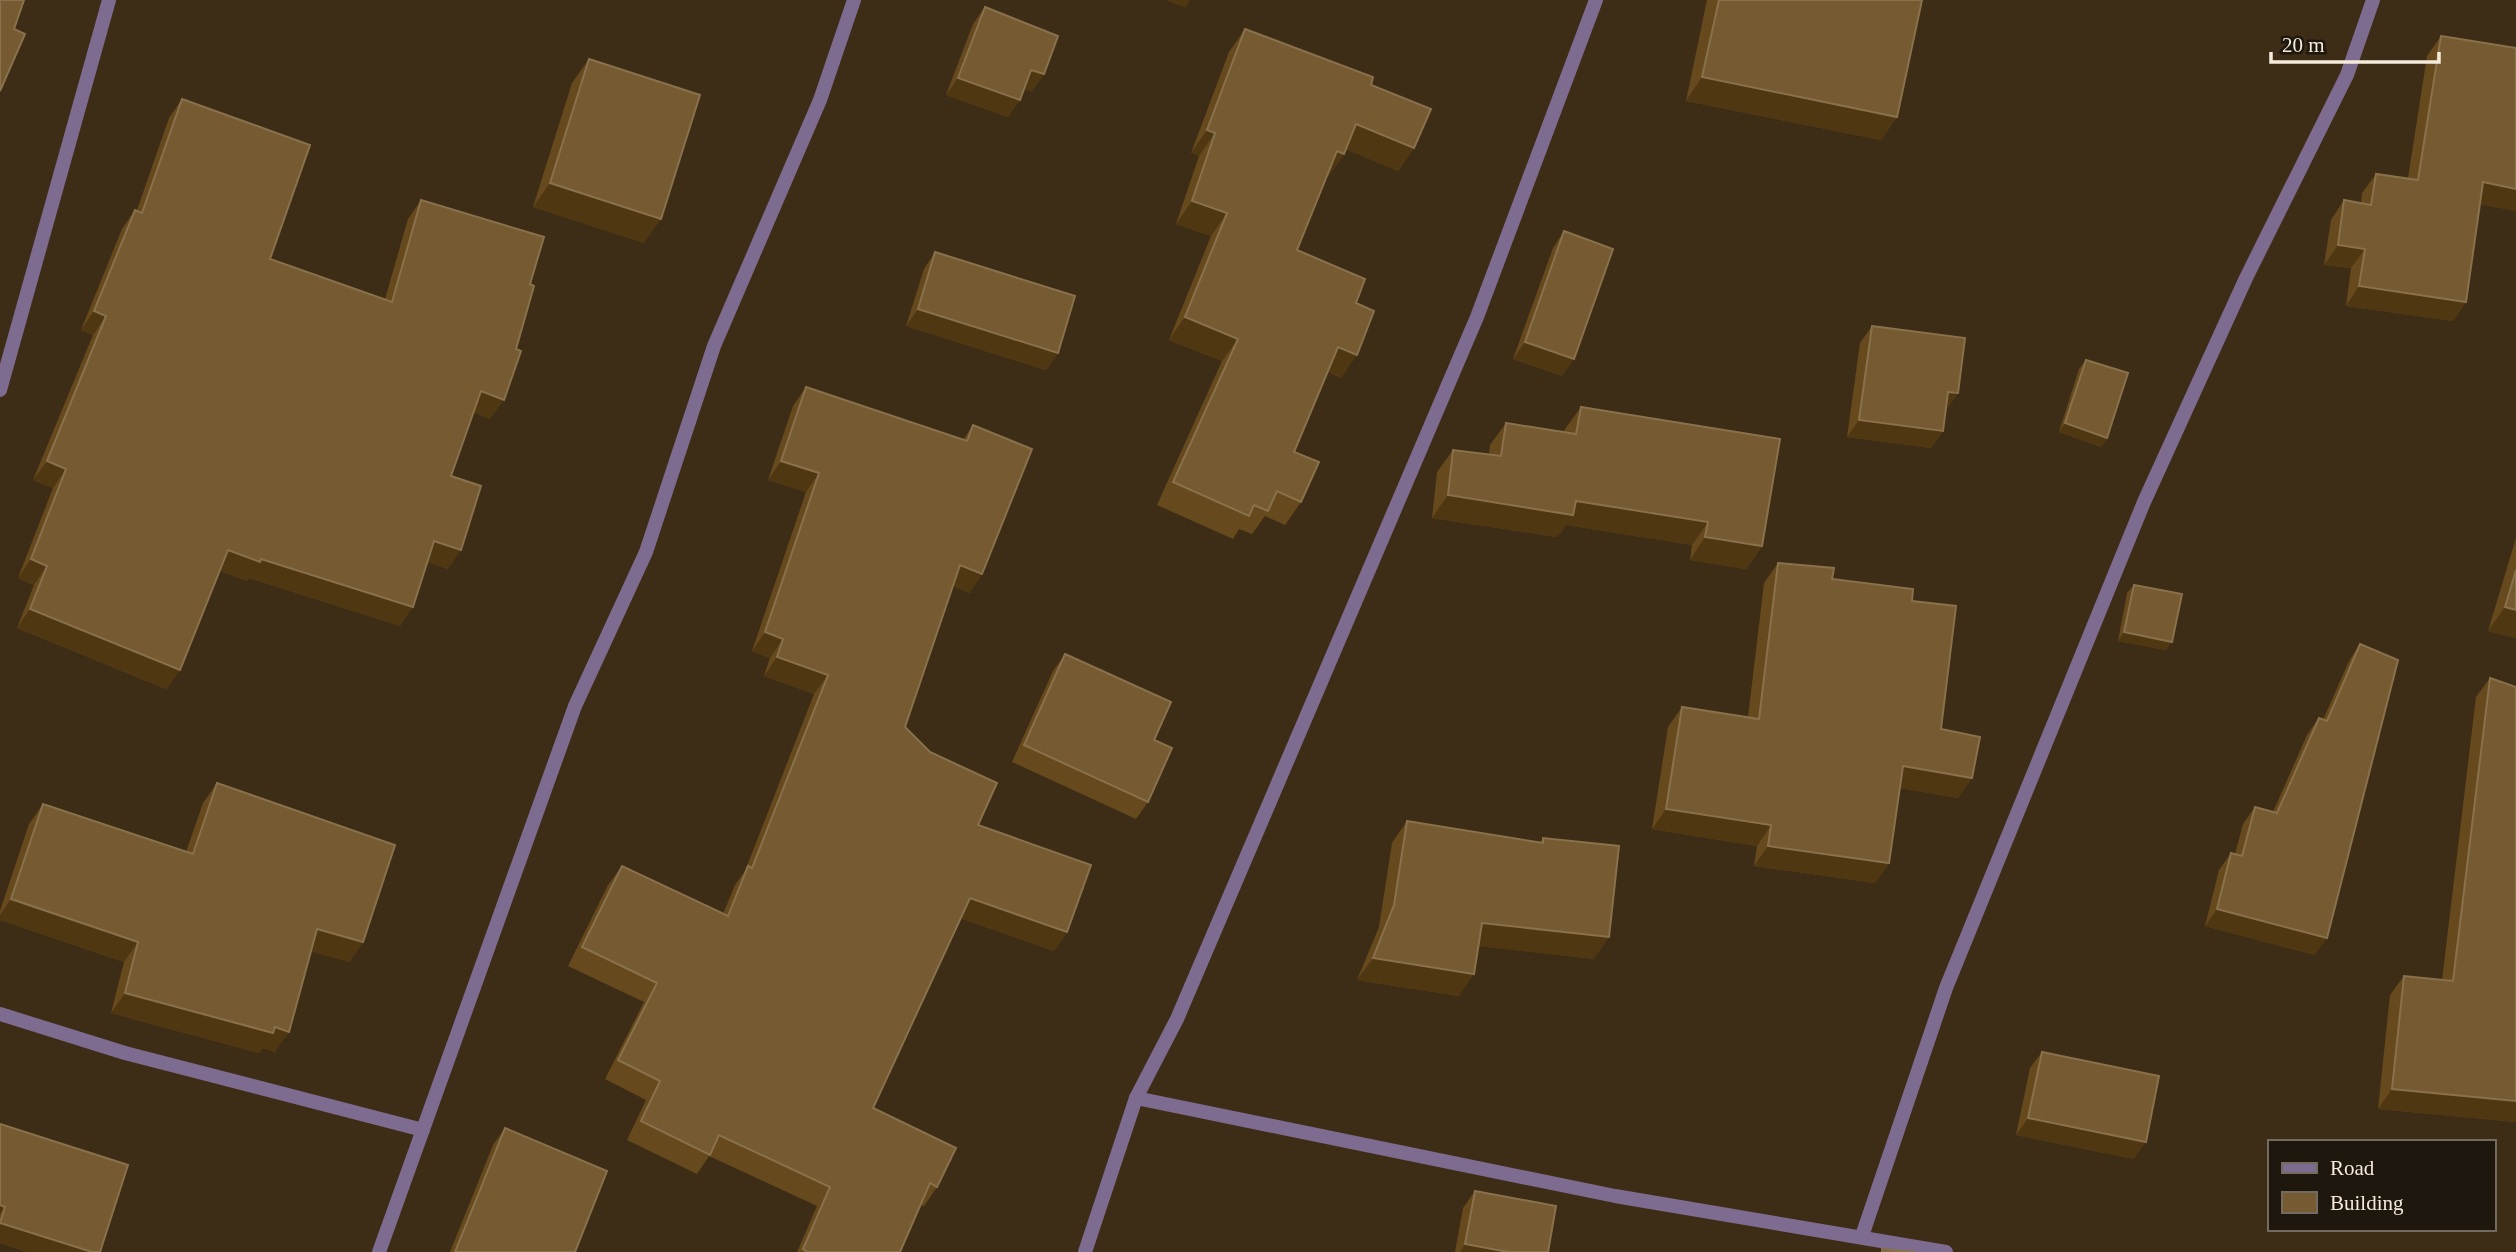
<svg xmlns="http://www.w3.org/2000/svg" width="2516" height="1252" font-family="'Times New Roman',serif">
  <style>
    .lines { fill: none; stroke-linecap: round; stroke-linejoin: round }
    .minor { stroke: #7d6b90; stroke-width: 14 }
    .wall { fill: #66491d }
    .shaded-wall { fill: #4f3712 }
    .building { fill: #755a32; stroke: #89714c; stroke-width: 2 }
  </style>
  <rect width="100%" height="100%" fill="#3e2d16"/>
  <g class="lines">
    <g class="minor">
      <path d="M 0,390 L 109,0"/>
      <path d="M 0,1014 L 125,1053 L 423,1130"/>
      <path d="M 1136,1098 L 1615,1196 L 1946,1252"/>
      <path d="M 1862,1236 L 1946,988 L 2144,502 L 2246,278 L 2347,75 L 2373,0"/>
      <path d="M 379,1252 L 575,706 L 646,552 L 714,346 L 820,100 L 854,0"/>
      <path d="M 1085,1252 L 1136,1098 L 1177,1019 L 1477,317 L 1596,0"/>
    </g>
  </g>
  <g class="wall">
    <path d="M 1707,0 L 1922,0 L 1897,117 L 1881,140 L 1686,101 Z"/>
    <path d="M 985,7 L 1044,74 L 1032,91 L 1024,89 L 1020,100 L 1008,117 L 946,95 L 973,24 Z"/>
    <path d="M 1245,29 L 1371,85 L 1414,148 L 1398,171 L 1346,149 L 1344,154 L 1328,177 L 1327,176 L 1297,250 L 1356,303 L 1341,378 L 1328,372 L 1294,452 L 1301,502 L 1285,525 L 1265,516 L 1252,534 L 1239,529 L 1233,539 L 1157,505 L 1222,361 L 1169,340 L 1211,236 L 1176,224 L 1199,156 L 1191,153 L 1229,52 Z"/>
    <path d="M 2441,36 L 2516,48 L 2516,211 L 2480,204 L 2466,302 L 2453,321 L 2346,306 L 2351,268 L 2324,265 L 2331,220 L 2344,200 L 2361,203 L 2362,193 L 2376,174 L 2408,178 L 2427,56 Z"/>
    <path d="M 589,59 L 644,243 L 533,207 L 572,83 Z"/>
    <path d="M 182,99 L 270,259 L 385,299 L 408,219 L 421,200 L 490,419 L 474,412 L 451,476 L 448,569 L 428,562 L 400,626 L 249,578 L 247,581 L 220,571 L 180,670 L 166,689 L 17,628 L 34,585 L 18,578 L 53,488 L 33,480 L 93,335 L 81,330 L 122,229 L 135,210 L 137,210 L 169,118 Z"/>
    <path d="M 1564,231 L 1562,376 L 1513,359 L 1553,248 Z"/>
    <path d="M 935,252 L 1058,353 L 1046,370 L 906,326 L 924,269 Z"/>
    <path d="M 1872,326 L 1958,393 L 1946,410 L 1943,431 L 1931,448 L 1847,437 L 1860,343 Z"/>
    <path d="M 2086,360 L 2107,438 L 2101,447 L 2059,432 L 2079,369 Z"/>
    <path d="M 806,387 L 963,440 L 973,425 L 982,574 L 969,593 L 953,586 L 905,727 L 978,825 L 1067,932 L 1054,951 L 960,918 L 873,1108 L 937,1187 L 924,1206 L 920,1205 L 900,1252 L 797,1252 L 817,1206 L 709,1156 L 697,1174 L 627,1140 L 646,1100 L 605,1079 L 644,1002 L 568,966 L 608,885 L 622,866 L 723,914 L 735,885 L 745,871 L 814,694 L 764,676 L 770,658 L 752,651 L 806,492 L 768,480 L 793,406 Z"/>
    <path d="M 1581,407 L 1762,546 L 1746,569 L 1690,560 L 1692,545 L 1566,525 L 1557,537 L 1432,518 L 1437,472 L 1453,450 L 1489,454 L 1490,445 L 1506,423 L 1564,432 L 1565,429 Z"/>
    <path d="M 2516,538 L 2516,638 L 2488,631 Z"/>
    <path d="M 1778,563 L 1912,601 L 1941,729 L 1972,778 L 1958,798 L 1900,788 L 1889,863 L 1875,883 L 1754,866 L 1757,846 L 1652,829 L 1668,727 L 1682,707 L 1748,717 L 1764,583 Z"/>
    <path d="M 2134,585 L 2166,650 L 2118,641 L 2127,593 Z"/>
    <path d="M 2360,644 L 2315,955 L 2205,926 L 2219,870 L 2231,853 L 2235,854 L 2243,824 L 2255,807 L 2273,812 L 2307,735 L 2319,718 L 2323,720 L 2349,661 Z"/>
    <path d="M 1065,654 L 1154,740 L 1148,802 L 1136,819 L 1012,762 L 1053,671 Z"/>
    <path d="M 2490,678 L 2516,687 L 2516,1122 L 2378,1109 L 2390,995 L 2404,976 L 2442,980 L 2476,697 Z"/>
    <path d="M 217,783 L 363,942 L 349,962 L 311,951 L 275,1052 L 263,1048 L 259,1053 L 111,1013 L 124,962 L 0,920 L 0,911 L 29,824 L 43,804 L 186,852 L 203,803 Z"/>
    <path d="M 1407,821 L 1540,842 L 1543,838 L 1594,959 L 1479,946 L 1459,996 L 1357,980 L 1379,927 L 1392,843 Z"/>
    <path d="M 2042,1052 L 2134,1159 L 2016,1135 L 2030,1068 Z"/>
    <path d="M 0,1124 L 100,1252 L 27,1252 L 0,1243 Z"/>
    <path d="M 505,1128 L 575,1252 L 450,1252 L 493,1145 Z"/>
    <path d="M 1475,1191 L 1548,1252 L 1455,1252 L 1463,1208 Z"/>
  </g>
  <g class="shaded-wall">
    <path d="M 1166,0 L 1190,0 L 1185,8 Z"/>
    <path d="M 1031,70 L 1044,74 L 1032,91 L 1019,87 Z"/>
    <path d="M 1702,77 L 1897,117 L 1881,140 L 1686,101 Z"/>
    <path d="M 958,78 L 1020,100 L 1008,117 L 946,95 Z"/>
    <path d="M 1356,124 L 1414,148 L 1398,171 L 1340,147 Z"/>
    <path d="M 1207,130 L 1215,133 L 1199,156 L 1191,153 Z"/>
    <path d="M 1337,151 L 1344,154 L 1328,177 L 1321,174 Z"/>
    <path d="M 2483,182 L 2516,189 L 2516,211 L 2469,202 Z"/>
    <path d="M 550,183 L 661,219 L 644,243 L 533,207 Z"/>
    <path d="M 1192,201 L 1227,213 L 1211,236 L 1176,224 Z"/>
    <path d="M 2338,245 L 2365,249 L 2351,268 L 2324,265 Z"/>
    <path d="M 2359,286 L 2466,302 L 2453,321 L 2346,306 Z"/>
    <path d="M 918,309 L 1058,353 L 1046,370 L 906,326 Z"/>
    <path d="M 94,311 L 106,316 L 93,335 L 81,330 Z"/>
    <path d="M 1185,317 L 1238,339 L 1222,361 L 1169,340 Z"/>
    <path d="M 1525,342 L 1574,359 L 1562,376 L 1513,359 Z"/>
    <path d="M 1338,347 L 1357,355 L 1341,378 L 1322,370 Z"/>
    <path d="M 481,391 L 504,400 L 490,419 L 468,410 Z"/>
    <path d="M 1948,392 L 1958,393 L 1946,410 Z"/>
    <path d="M 1859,420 L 1943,431 L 1931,448 L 1847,437 Z"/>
    <path d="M 2065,423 L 2107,438 L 2101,447 L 2059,432 Z"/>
    <path d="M 47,461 L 66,469 L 53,488 L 33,480 Z"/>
    <path d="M 781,461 L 819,473 L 806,492 L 768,480 Z"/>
    <path d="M 1448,495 L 1576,501 L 1708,522 L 1692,545 L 1566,525 L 1557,537 L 1432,518 Z"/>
    <path d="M 1705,537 L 1762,546 L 1746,569 L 1690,560 Z"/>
    <path d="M 434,541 L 461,550 L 448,569 L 421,560 Z"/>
    <path d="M 228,550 L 261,559 L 413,607 L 400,626 L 249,578 L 247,581 L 215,569 Z"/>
    <path d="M 31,559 L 47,566 L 34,585 L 18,578 Z"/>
    <path d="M 960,565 L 982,574 L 969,593 L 947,584 Z"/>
    <path d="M 2505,607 L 2516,610 L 2516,638 L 2488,631 Z"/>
    <path d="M 30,609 L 180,670 L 166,689 L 17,628 Z"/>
    <path d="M 765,632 L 783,639 L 770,658 L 752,651 Z"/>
    <path d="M 2124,632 L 2172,642 L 2166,650 L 2118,641 Z"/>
    <path d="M 777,657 L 828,675 L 814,694 L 764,676 Z"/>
    <path d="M 1903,766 L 1972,778 L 1958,798 L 1889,786 Z"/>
    <path d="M 1666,809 L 1771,825 L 1757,846 L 1652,829 Z"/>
    <path d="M 1768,846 L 1889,863 L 1875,883 L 1754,866 Z"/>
    <path d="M 970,898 L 1067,932 L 1054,951 L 956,917 Z"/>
    <path d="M 11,899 L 138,942 L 124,962 L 0,920 L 0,915 Z"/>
    <path d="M 2217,909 L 2327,938 L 2315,955 L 2205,926 Z"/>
    <path d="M 1482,923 L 1609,937 L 1594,959 L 1467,945 Z"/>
    <path d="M 317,929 L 363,942 L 349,962 L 302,949 Z"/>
    <path d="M 1373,958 L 1474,974 L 1459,996 L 1357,980 Z"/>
    <path d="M 125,993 L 275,1027 L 289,1032 L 275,1052 L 263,1048 L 259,1053 L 111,1013 Z"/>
    <path d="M 2392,1089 L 2516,1101 L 2516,1122 L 2378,1109 Z"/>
    <path d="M 2028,1118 L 2146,1142 L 2134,1159 L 2016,1135 Z"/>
    <path d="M 0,1205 L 5,1207 L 0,1214 Z"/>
    <path d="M 0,1223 L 92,1252 L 27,1252 L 0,1243 Z"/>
    <path d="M 1465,1244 L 1508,1252 L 1460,1252 Z"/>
  </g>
  <g class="building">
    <path d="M 0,0 L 24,0 L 14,29 L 25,34 L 0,91 Z"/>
    <path d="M 1719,0 L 1922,0 L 1897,117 L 1702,77 Z"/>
    <path d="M 985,7 L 1058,36 L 1044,74 L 1031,70 L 1020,100 L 958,78 Z"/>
    <path d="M 1245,29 L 1373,77 L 1371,85 L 1431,109 L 1414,148 L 1356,124 L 1344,154 L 1337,151 L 1297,250 L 1365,279 L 1356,303 L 1374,311 L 1357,355 L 1338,347 L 1294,452 L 1319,462 L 1301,502 L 1277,491 L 1268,511 L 1254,505 L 1249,516 L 1173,482 L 1238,339 L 1185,317 L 1227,213 L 1192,201 L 1215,133 L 1207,130 Z"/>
    <path d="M 2441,36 L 2516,48 L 2516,189 L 2483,182 L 2466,302 L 2359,286 L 2365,249 L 2338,245 L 2344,200 L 2371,205 L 2376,174 L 2418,180 Z"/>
    <path d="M 589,59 L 700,95 L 661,219 L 550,183 Z"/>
    <path d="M 182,99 L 310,145 L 270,259 L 392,302 L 421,200 L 544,237 L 530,284 L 534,286 L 516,349 L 521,351 L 504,400 L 481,391 L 451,476 L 481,486 L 461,550 L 434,541 L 413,607 L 261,559 L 260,562 L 228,550 L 180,670 L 30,609 L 47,566 L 31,559 L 66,469 L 47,461 L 106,316 L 94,311 L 135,210 L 142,213 Z"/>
    <path d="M 1564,231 L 1613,249 L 1574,359 L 1525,342 Z"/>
    <path d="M 935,252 L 1075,296 L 1058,353 L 918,309 Z"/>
    <path d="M 1872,326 L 1965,338 L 1958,393 L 1948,392 L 1943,431 L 1859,420 Z"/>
    <path d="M 2086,360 L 2128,373 L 2107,438 L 2065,423 Z"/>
    <path d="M 806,387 L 967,441 L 973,425 L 1032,449 L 982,574 L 960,565 L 905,727 L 930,752 L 997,783 L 978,825 L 1091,865 L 1067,932 L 970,898 L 873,1108 L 956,1148 L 937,1187 L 930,1183 L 900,1252 L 806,1252 L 806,1251 L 803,1249 L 830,1187 L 719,1135 L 710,1155 L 641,1121 L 660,1081 L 618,1060 L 657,983 L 582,947 L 622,866 L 728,916 L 748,866 L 752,868 L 828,675 L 777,657 L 783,639 L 765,632 L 819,473 L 781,461 Z"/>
    <path d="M 1581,407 L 1780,439 L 1762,546 L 1705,537 L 1708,522 L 1576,501 L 1573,515 L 1448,495 L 1453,450 L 1501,456 L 1506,423 L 1576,434 Z"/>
    <path d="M 1778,563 L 1834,568 L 1832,579 L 1913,589 L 1912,601 L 1956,606 L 1941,729 L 1980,737 L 1972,778 L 1903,766 L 1889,863 L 1768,846 L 1771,825 L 1666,809 L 1682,707 L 1759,719 Z"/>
    <path d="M 2516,570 L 2516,610 L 2505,607 Z"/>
    <path d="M 2134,585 L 2182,594 L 2172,642 L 2124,632 Z"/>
    <path d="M 2360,644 L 2398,660 L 2327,938 L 2217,909 L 2231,853 L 2242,856 L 2255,807 L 2277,813 L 2319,718 L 2327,721 Z"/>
    <path d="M 1065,654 L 1171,702 L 1154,740 L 1172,748 L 1148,802 L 1024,745 Z"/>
    <path d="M 2490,678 L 2516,687 L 2516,1101 L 2392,1089 L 2404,976 L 2453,981 Z"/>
    <path d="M 217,783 L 395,845 L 363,942 L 317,929 L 289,1032 L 275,1027 L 273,1033 L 125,993 L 138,942 L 11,899 L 43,804 L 193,854 Z"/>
    <path d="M 1407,821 L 1543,843 L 1543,838 L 1619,846 L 1609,937 L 1482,923 L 1474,974 L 1373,958 L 1394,905 Z"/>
    <path d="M 2042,1052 L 2159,1076 L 2146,1142 L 2028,1118 Z"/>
    <path d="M 0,1124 L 128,1165 L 100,1252 L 92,1252 L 0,1223 L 5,1207 L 0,1205 Z"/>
    <path d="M 505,1128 L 607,1171 L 575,1252 L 455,1252 Z"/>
    <path d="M 1475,1191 L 1556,1206 L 1548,1252 L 1508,1252 L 1465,1244 Z"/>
    <path d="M 1882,1249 L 1915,1252 L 1882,1252 Z"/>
  </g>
  <rect x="2268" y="1140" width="228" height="91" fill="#1e170d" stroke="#746b60" stroke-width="2"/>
  <rect x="2282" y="1163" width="35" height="10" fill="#7d6b90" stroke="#746b60" stroke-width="2"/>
  <text x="2330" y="1175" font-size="21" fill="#f5eadc">Road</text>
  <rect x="2282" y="1192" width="35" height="21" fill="#755a32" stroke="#746b60" stroke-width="2"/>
  <text x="2330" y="1210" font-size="21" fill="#f5eadc">Building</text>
  <path d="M2271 52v10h168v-10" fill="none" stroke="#f5eadc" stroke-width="3.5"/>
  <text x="2282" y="52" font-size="21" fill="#f5eadc" stroke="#1e170d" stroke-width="5" paint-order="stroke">20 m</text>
</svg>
